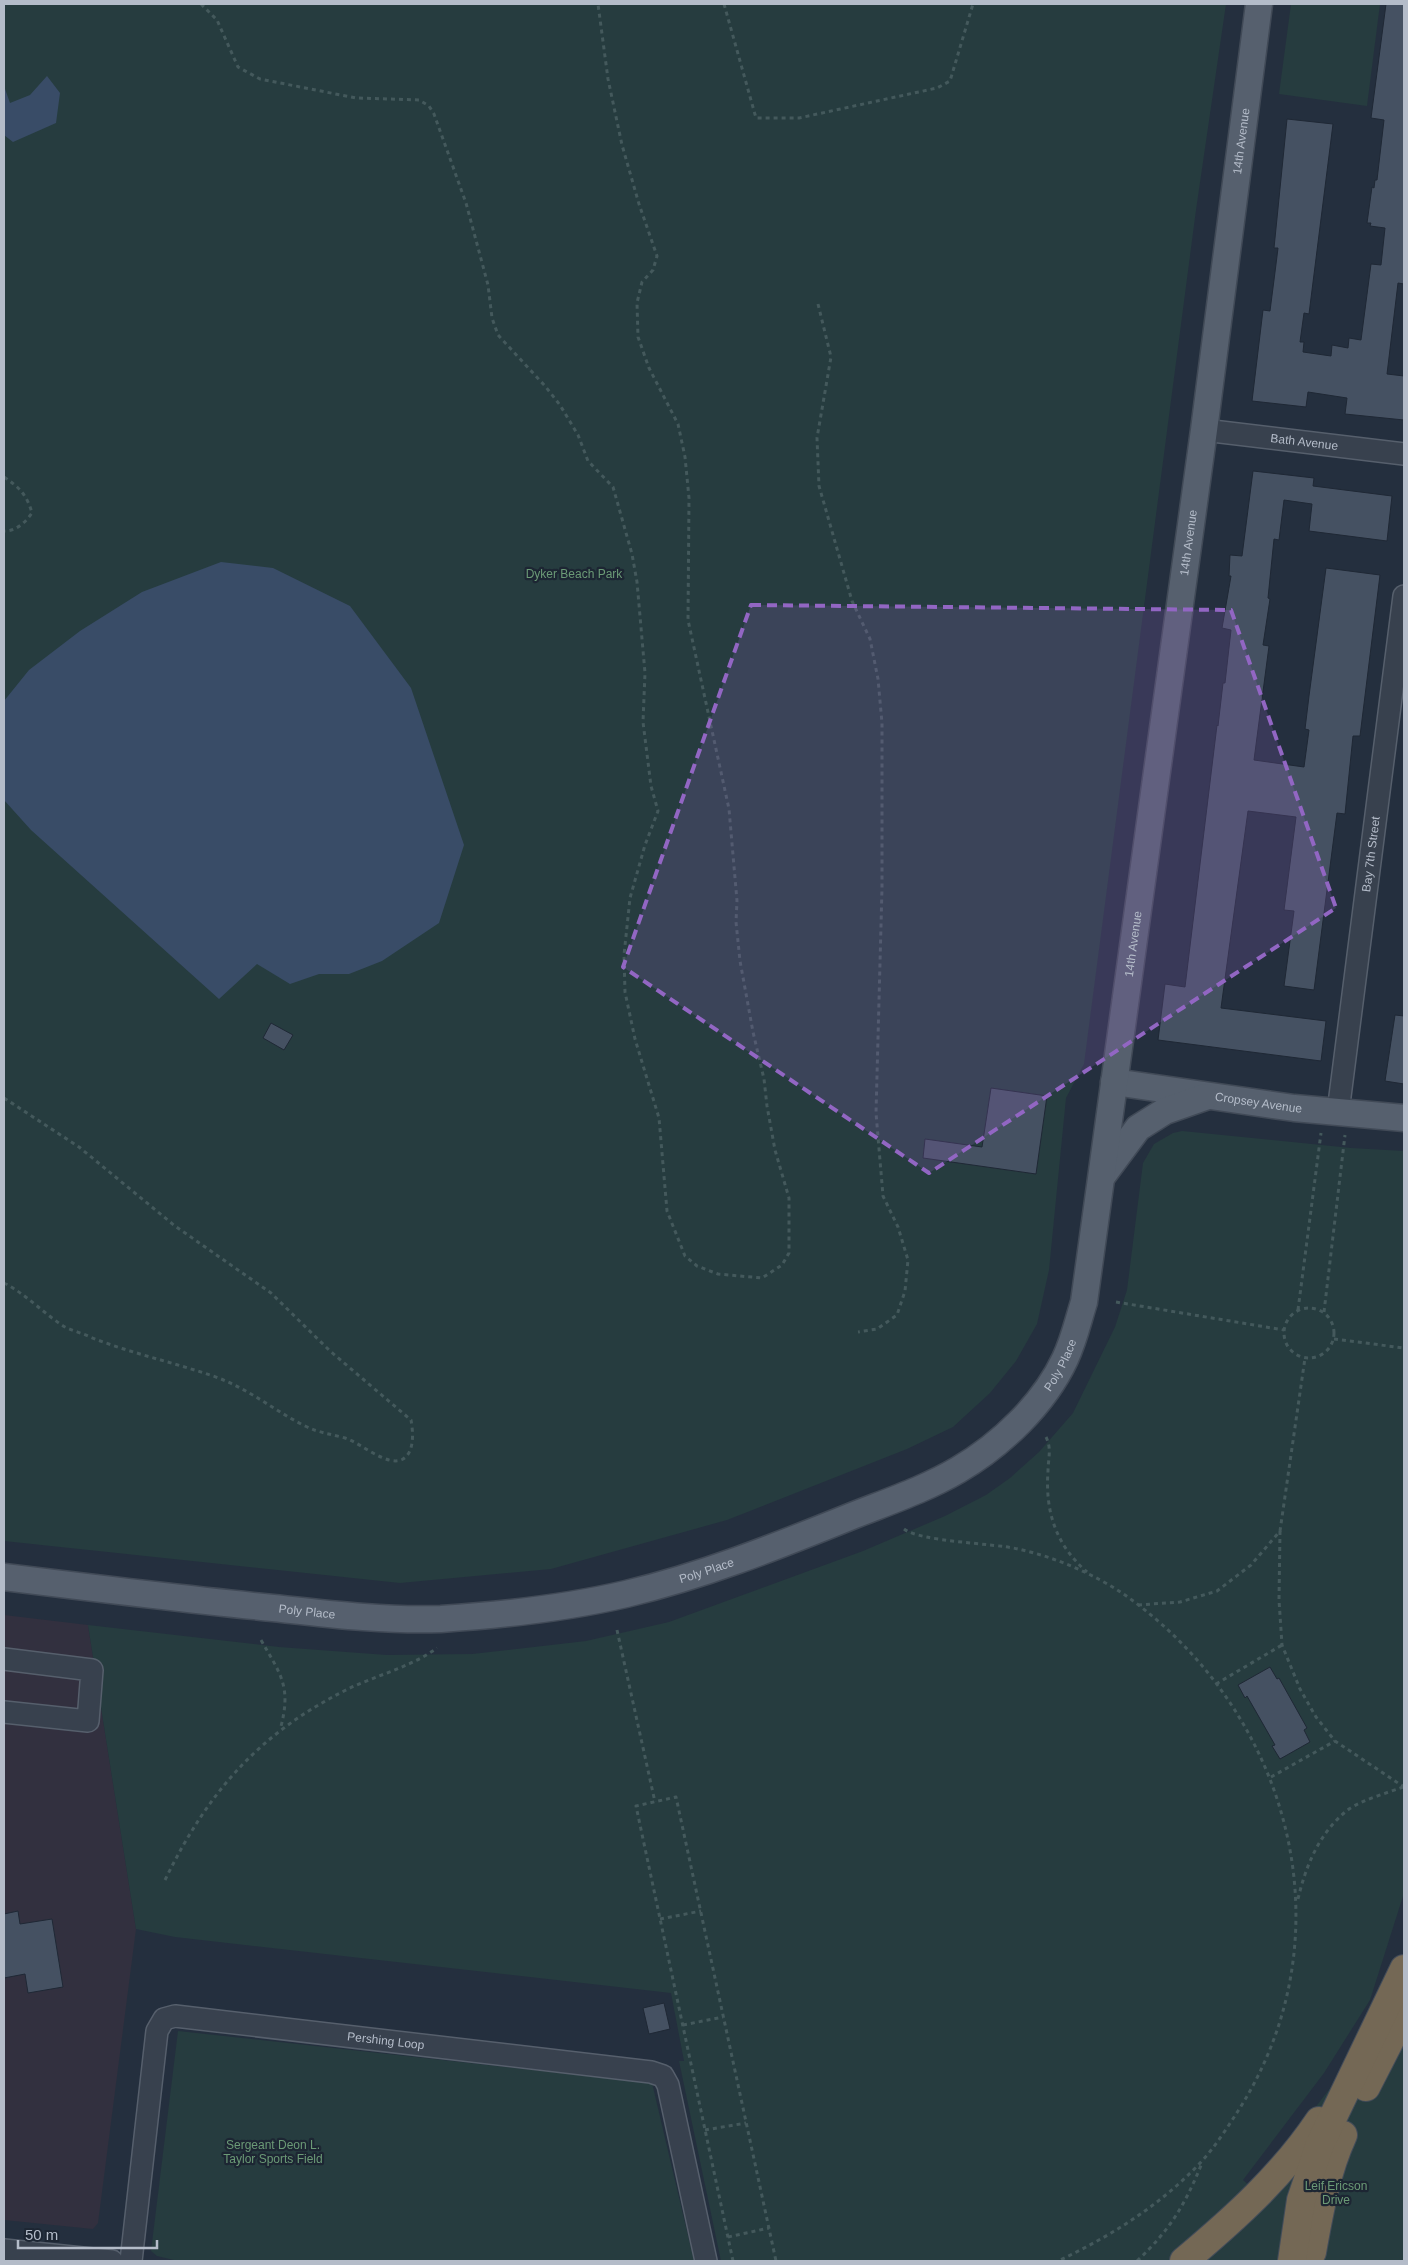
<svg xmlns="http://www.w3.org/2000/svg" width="1408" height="2265" font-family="Helvetica,sans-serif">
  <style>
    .medical { fill: #32303f }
    .green { fill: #263c3f }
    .water { fill: #394c67 }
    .building { fill: #455162; stroke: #1f2835 }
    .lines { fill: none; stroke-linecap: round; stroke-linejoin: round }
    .minor-casing { stroke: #565f6c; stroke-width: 24 }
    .major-casing { stroke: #414a57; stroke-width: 29 }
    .highway-casing { stroke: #434c59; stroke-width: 30 }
    .path { stroke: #44595c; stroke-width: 3; stroke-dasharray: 4 4; stroke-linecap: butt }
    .minor { stroke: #38414e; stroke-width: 21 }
    .major { stroke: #56606e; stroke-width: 26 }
    .highway { stroke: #746855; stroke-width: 28 }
    .marked { fill: #9266c3; fill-opacity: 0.2; stroke: #9266c3; stroke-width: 4; stroke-dasharray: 10 6; stroke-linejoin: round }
    .labels { text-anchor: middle; stroke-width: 4.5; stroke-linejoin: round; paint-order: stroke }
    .street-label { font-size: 12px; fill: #b4bcc9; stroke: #1d2633 }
    .park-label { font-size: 12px; fill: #6b9a76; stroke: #1d2633 }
  </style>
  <rect width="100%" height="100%" fill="#242f3e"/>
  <path class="medical" d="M 4,1615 L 88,1625 L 136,1929 L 98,2223 L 93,2229 L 4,2220 Z"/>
  <g class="green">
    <path d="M 4,4 L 1226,4 L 1196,210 L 1084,1064 L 1066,1098 L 1049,1270 L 1037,1324 L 1016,1361 L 990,1393 L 953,1427 L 907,1449 L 727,1520 L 551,1569 L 400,1583 L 4,1541 Z"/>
    <path d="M 1291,4 L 1380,4 L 1367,106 L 1279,94 Z"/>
    <path d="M 1182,1131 L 1351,1148 L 1404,1151 L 1404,1893 L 1370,2000 L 1324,2073 L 1243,2180 L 1251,2187 L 1263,2176 L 1334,2083 L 1383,2004 L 1404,2008 L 1404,2261 L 721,2261 L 679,2061 L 684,2061 L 671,1993 L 175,1937 L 136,1929 L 88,1625 L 279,1647 L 387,1655 L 472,1654 L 586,1641 L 669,1622 L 863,1551 L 945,1516 L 986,1495 L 1010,1478 L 1039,1452 L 1073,1413 L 1115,1327 L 1127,1290 L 1143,1163 L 1154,1144 L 1173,1133 Z"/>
    <path d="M 178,2031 L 652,2083 L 694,2261 L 178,2261 L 157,2256 L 151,2251 Z"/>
  </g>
  <g class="water">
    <path d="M 47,76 L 60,93 L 56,123 L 13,142 L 4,135 L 4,86 L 10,103 L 30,95 Z"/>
    <path d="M 221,562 L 273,568 L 350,606 L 411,688 L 464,845 L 439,923 L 382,961 L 349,974 L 319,974 L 290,984 L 257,964 L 219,999 L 31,830 L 4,800 L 4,701 L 29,670 L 80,631 L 142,592 Z"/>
  </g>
  <g class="building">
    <path d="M 1386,4 L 1404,4 L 1404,284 L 1398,283 L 1387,374 L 1404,376 L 1404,420 L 1345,414 L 1347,398 L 1308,392 L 1306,407 L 1252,401 L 1263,310 L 1270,311 L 1275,272 L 1278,248 L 1274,248 L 1287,119 L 1333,124 L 1309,314 L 1304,313 L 1300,342 L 1304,342 L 1303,352 L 1331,356 L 1332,345 L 1348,348 L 1349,338 L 1361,340 L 1371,264 L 1381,265 L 1385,228 L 1370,226 L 1371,223 L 1367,223 L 1372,187 L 1374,188 L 1375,180 L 1377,180 L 1384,120 L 1371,118 Z"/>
    <path d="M 1253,471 L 1314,478 L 1313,486 L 1392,496 L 1387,541 L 1309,531 L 1312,504 L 1284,500 L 1279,540 L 1274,539 L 1268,598 L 1270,599 L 1263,645 L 1269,646 L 1254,760 L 1304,767 L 1309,730 L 1305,729 L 1309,696 L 1326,568 L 1380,575 L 1360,736 L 1353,736 L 1345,814 L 1337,813 L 1314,990 L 1284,986 L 1294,911 L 1284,910 L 1296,817 L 1248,811 L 1221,1008 L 1326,1021 L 1321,1061 L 1158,1040 L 1165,984 L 1185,987 L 1217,725 L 1218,726 L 1223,683 L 1225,683 L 1231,630 L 1222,628 L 1231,576 L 1229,576 L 1230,555 L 1242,556 Z"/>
    <path d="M 1395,1015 L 1404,1016 L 1404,1084 L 1385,1081 Z"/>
    <path d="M 271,1023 L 293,1035 L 284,1050 L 263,1038 Z"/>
    <path d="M 991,1088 L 1047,1096 L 1036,1174 L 923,1158 L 925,1139 L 982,1147 Z"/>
    <path d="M 1270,1667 L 1277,1679 L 1279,1678 L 1307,1728 L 1304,1730 L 1310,1742 L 1280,1759 L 1272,1746 L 1275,1745 L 1247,1696 L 1245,1698 L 1238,1685 Z"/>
    <path d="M 18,1911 L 20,1924 L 52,1919 L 63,1987 L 28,1993 L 25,1974 L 4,1978 L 4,1914 Z"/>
    <path d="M 664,2003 L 670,2029 L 649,2034 L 643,2008 Z"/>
  </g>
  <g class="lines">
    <defs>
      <g id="minor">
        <path id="s1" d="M 1204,430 L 1404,454"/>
        <path id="s2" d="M 1338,1112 L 1404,596"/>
        <path d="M 4,1659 L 92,1670 L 88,1721 L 4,1712"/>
        <path d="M 4,2250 L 112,2261"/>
        <path id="s3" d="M 131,2261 L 157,2031 L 164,2019 L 175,2016 L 651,2072 L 663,2076 L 668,2085 L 706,2261"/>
      </g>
      <g id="major">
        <path id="s4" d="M 1114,1082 L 1294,1108 L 1404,1118"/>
        <path d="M 1103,1175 L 1138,1128 L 1165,1111 L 1205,1097"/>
        <path id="s5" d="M 4,1577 C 93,1588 183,1599 273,1608 C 328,1614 385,1621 441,1619 C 502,1615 566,1608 626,1594 C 702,1576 775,1547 847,1518 C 884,1503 924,1490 958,1470 C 1001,1445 1044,1404 1065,1359 C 1074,1340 1078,1321 1084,1302 L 1204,430 L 1259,4"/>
      </g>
      <g id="highway">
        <path d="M 1366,2087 L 1404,2013"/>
        <path d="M 1312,2252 C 1319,2213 1326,2172 1343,2135"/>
        <path d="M 1184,2261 C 1234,2219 1282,2176 1319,2121"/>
        <path d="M 1292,2261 L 1301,2200 L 1320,2144 L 1404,1969"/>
      </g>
    </defs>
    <use href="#minor" class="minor-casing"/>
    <use href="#major" class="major-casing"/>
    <use href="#highway" class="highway-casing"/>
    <g class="path">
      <path d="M 201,4 L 217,20 L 238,67 L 260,79 L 356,98 L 419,100 L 429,106 L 434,114 L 466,203 L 488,285 L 492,318 L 498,335 L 545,386 L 560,405 L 578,435 L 588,461 L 613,487 L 632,554 L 637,582 L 645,673 L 643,722 L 651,786 L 658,811 L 645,845 L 630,898 L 624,955 L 625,992 L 635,1039 L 659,1118 L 667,1211 L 685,1256 L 697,1266 L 718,1274 L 762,1278 L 782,1265 L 789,1253 L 789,1198 L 775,1150 L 767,1106 L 764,1079 L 753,1032 L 740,961 L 736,922 L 737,901 L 729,809 L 688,620 L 689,498 L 685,457 L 678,424 L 649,368 L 638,337 L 637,303 L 642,282 L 653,270 L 657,256 L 639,204 L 622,145 L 608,79 L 598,4"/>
      <path d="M 724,4 L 756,118 L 799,118 L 937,88 L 950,81 L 973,4"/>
      <path d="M 818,304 L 831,357 L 817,438 L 819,486 L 852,601 L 870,639 L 878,679 L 882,723 L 882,888 L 876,1113 L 883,1196 L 898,1227 L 908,1260 L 905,1291 L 897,1315 L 877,1329 L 858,1332"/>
      <path d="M 4,477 C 19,487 27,495 32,513 C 25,523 16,531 4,531"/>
      <path d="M 4,1098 L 79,1147 L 175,1226 L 271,1293 L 330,1351 L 411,1420 C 413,1431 415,1452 403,1459 C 388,1468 361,1443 345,1438 C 331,1434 319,1433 305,1426 C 273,1410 248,1388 213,1376 C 172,1362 130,1353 90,1337 C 82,1333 73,1331 65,1327 C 44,1314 26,1294 4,1283"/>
      <path d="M 1116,1302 L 1284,1330"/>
      <circle cx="1309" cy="1333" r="25"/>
      <path d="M 1298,1310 L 1321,1133"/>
      <path d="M 1324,1312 L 1345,1135"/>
      <path d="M 1334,1339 L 1404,1348"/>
      <path d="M 1046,1437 C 1052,1449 1048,1459 1048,1471 C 1045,1512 1056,1545 1087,1572"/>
      <path d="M 904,1529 C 921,1542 993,1543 1018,1549 C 1055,1557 1094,1574 1125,1595 C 1291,1713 1351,1935 1238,2111 C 1227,2128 1215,2147 1201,2162 C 1161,2205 1111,2236 1058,2261"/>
      <path d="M 1280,1531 L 1279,1600 L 1282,1645 L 1300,1689 L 1316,1717 L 1335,1741 L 1404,1787"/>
      <path d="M 1138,1605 L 1180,1602 L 1217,1591 L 1251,1565 L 1280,1531 L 1305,1358"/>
      <path d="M 617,1630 L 655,1802"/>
      <path d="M 261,1640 C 281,1675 292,1687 280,1730"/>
      <path d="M 1216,1684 L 1282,1645"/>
      <path d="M 1271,1777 L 1335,1741"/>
      <path d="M 165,1880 C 208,1792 259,1733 348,1689 C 377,1675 411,1667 437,1648"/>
      <path d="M 1298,1899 C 1306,1865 1320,1831 1349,1809 C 1362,1800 1387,1793 1403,1787"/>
      <path d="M 660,1919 L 701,1911"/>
      <path d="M 683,2025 L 723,2017"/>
      <path d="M 705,2130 L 746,2123"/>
      <path d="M 728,2237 L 769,2228"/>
      <path d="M 733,2261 L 636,1806 L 676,1797 L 776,2261"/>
      <path d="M 1137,2261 C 1170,2230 1185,2205 1202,2163"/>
    </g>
    <use href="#minor" class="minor"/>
    <use href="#major" class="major"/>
    <use href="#highway" class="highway"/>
  </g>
  <path class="marked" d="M 751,605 L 1231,610 L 1336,908 L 929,1173 L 623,967 Z"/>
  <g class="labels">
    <g class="street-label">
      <text dy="4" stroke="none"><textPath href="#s5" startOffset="2369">14th Avenue</textPath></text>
      <text dy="4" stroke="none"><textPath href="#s1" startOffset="101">Bath Avenue</textPath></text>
      <text dy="4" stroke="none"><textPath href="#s5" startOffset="1964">14th Avenue</textPath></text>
      <text dy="4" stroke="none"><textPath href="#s2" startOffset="260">Bay 7th Street</textPath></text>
      <text dy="4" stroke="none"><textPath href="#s5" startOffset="1559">14th Avenue</textPath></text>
      <text dy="4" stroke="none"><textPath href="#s4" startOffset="146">Cropsey Avenue</textPath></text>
      <text dy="4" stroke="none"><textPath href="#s5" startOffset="1130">Poly Place</textPath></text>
      <text dy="4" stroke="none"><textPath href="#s5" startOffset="710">Poly Place</textPath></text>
      <text dy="4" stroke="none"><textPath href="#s5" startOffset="305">Poly Place</textPath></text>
      <text dy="4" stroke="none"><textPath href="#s3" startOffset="469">Pershing Loop</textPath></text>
    </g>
    <g class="park-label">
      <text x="574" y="578">Dyker Beach Park</text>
      <text x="273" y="2149">Sergeant Deon L.<tspan x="273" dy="14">Taylor Sports Field</tspan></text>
      <text x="1336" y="2190">Leif Ericson<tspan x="1336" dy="14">Drive</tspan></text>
    </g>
  </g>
  <rect width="1408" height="2265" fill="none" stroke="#b4bcc9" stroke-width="10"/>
  <path d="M18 2240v8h139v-8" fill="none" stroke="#b4bcc9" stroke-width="2.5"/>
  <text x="25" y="2240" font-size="15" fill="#b4bcc9" stroke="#1d2633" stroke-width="4" paint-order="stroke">50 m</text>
</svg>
